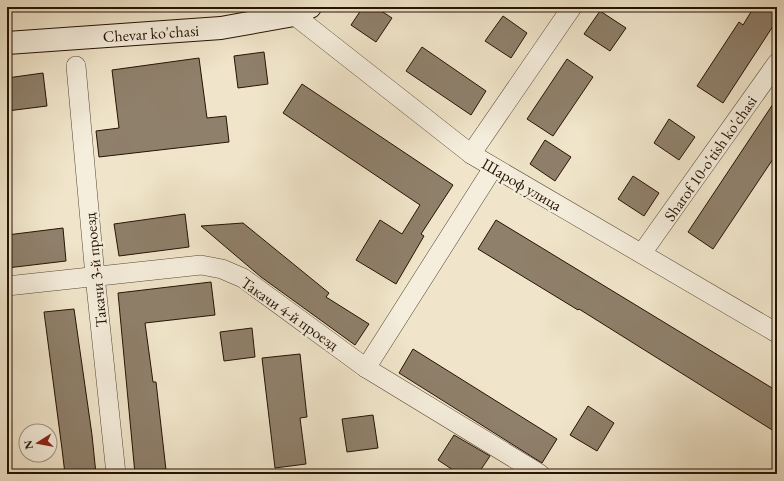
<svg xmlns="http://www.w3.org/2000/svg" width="784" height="481" font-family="'EB Garamond',serif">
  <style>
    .building { fill: #8f806b; stroke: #251304 }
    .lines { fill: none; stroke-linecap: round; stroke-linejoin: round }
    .street-casing { stroke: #584836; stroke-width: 20 }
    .secondary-casing { stroke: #251304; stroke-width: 24 }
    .street { stroke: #f5eedd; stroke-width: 19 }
    .secondary { stroke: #f5eedd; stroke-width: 22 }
    .labels { text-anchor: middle; stroke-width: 4; stroke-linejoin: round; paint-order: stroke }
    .street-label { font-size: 16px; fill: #251304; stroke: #f5eedd }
  </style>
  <rect width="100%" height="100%" fill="#f0e5ca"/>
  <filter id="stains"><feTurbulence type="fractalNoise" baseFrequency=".005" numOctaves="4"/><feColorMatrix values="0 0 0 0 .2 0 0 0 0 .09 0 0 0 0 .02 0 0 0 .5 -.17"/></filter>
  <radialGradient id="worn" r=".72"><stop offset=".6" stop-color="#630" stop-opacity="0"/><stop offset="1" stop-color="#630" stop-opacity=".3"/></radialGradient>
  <g class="building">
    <path d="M 363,7 L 375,7 L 392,18 L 376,42 L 351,25 Z"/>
    <path d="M 754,7 L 777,7 L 777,20 L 723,103 L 697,86 L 739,22 L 743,25 Z"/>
    <path d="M 600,11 L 626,28 L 610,51 L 584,34 Z"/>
    <path d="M 503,16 L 527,33 L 511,58 L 485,41 Z"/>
    <path d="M 422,47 L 486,91 L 471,115 L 406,71 Z"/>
    <path d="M 264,52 L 268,84 L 238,88 L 234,56 Z"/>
    <path d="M 199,58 L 207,118 L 226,116 L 229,142 L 99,157 L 96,131 L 119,128 L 112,70 Z"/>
    <path d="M 567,59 L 593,77 L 553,136 L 527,119 Z"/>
    <path d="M 43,73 L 47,106 L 7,111 L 7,78 Z"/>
    <path d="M 302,84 L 453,185 L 421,234 L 424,236 L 396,284 L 356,260 L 380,220 L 402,234 L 420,205 L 283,113 Z"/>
    <path d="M 777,98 L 777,153 L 713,249 L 688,232 Z"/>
    <path d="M 669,119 L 695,137 L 679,160 L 654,143 Z"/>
    <path d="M 545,140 L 571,157 L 555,181 L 530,164 Z"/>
    <path d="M 633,176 L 659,193 L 644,216 L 618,199 Z"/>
    <path d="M 185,214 L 189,247 L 119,256 L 114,224 Z"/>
    <path d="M 496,220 L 777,391 L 777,433 L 579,309 L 578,310 L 478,249 Z"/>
    <path d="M 243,223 L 329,293 L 326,297 L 369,324 L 355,345 L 261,277 L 201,226 Z"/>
    <path d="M 63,228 L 66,261 L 7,268 L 7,235 Z"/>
    <path d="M 211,282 L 215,315 L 145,323 L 153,382 L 156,382 L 166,470 L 135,474 L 118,293 Z"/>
    <path d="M 74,309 L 92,435 L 96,474 L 65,474 L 62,449 L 44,312 Z"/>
    <path d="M 252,328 L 255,357 L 224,361 L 220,332 Z"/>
    <path d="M 413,349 L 557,439 L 542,463 L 399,373 Z"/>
    <path d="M 300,354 L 307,417 L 300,418 L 306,464 L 275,468 L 262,358 Z"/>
    <path d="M 588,406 L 614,423 L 597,451 L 570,435 Z"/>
    <path d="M 373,415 L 378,448 L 347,452 L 342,419 Z"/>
    <path d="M 454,435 L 490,456 L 478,474 L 459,474 L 438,460 Z"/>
  </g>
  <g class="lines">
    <defs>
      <g id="street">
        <path d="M 294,15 L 471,154 L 777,333"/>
        <path d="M 76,66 L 95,276 L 116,474"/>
        <path d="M 471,154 L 572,7"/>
        <path d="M 642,253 L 777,63"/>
        <path d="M 7,286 L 201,265 L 222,269 L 243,278 L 366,368 L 540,474"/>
        <path d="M 366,368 L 493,168"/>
      </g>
      <path id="secondary" d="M 7,43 L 221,28 L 294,15 L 310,7"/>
    </defs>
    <use href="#street" class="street-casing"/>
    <use href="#secondary" class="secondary-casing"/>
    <use href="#street" class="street"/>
    <use href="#secondary" class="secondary"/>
  </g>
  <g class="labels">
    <g class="street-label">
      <text transform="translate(151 33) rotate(-4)" y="6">Chevar ko'chasi</text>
      <text transform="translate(710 158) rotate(-55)" y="6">Sharof 10-o'tish ko'chasi</text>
      <text transform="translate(522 184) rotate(30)" y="6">Шароф улица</text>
      <text transform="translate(95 270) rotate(-96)" y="6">Такачи 3-й проезд</text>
      <text transform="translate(290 313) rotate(35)" y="6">Такачи 4-й проезд</text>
    </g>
  </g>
  <rect width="784" height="481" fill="none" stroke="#f0e5ca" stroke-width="24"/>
  <rect x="8" y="8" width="768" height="465" fill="none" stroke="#251304" stroke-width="2"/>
  <rect x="12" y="12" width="760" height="457" fill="none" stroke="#251304"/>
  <g transform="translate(38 443) rotate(259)"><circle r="19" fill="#f5eedd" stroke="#a29686"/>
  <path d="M0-3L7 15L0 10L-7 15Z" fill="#8f2418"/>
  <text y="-6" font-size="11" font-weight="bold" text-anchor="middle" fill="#251304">N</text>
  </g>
  <rect width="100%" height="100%" filter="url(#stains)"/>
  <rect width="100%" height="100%" fill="url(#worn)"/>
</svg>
